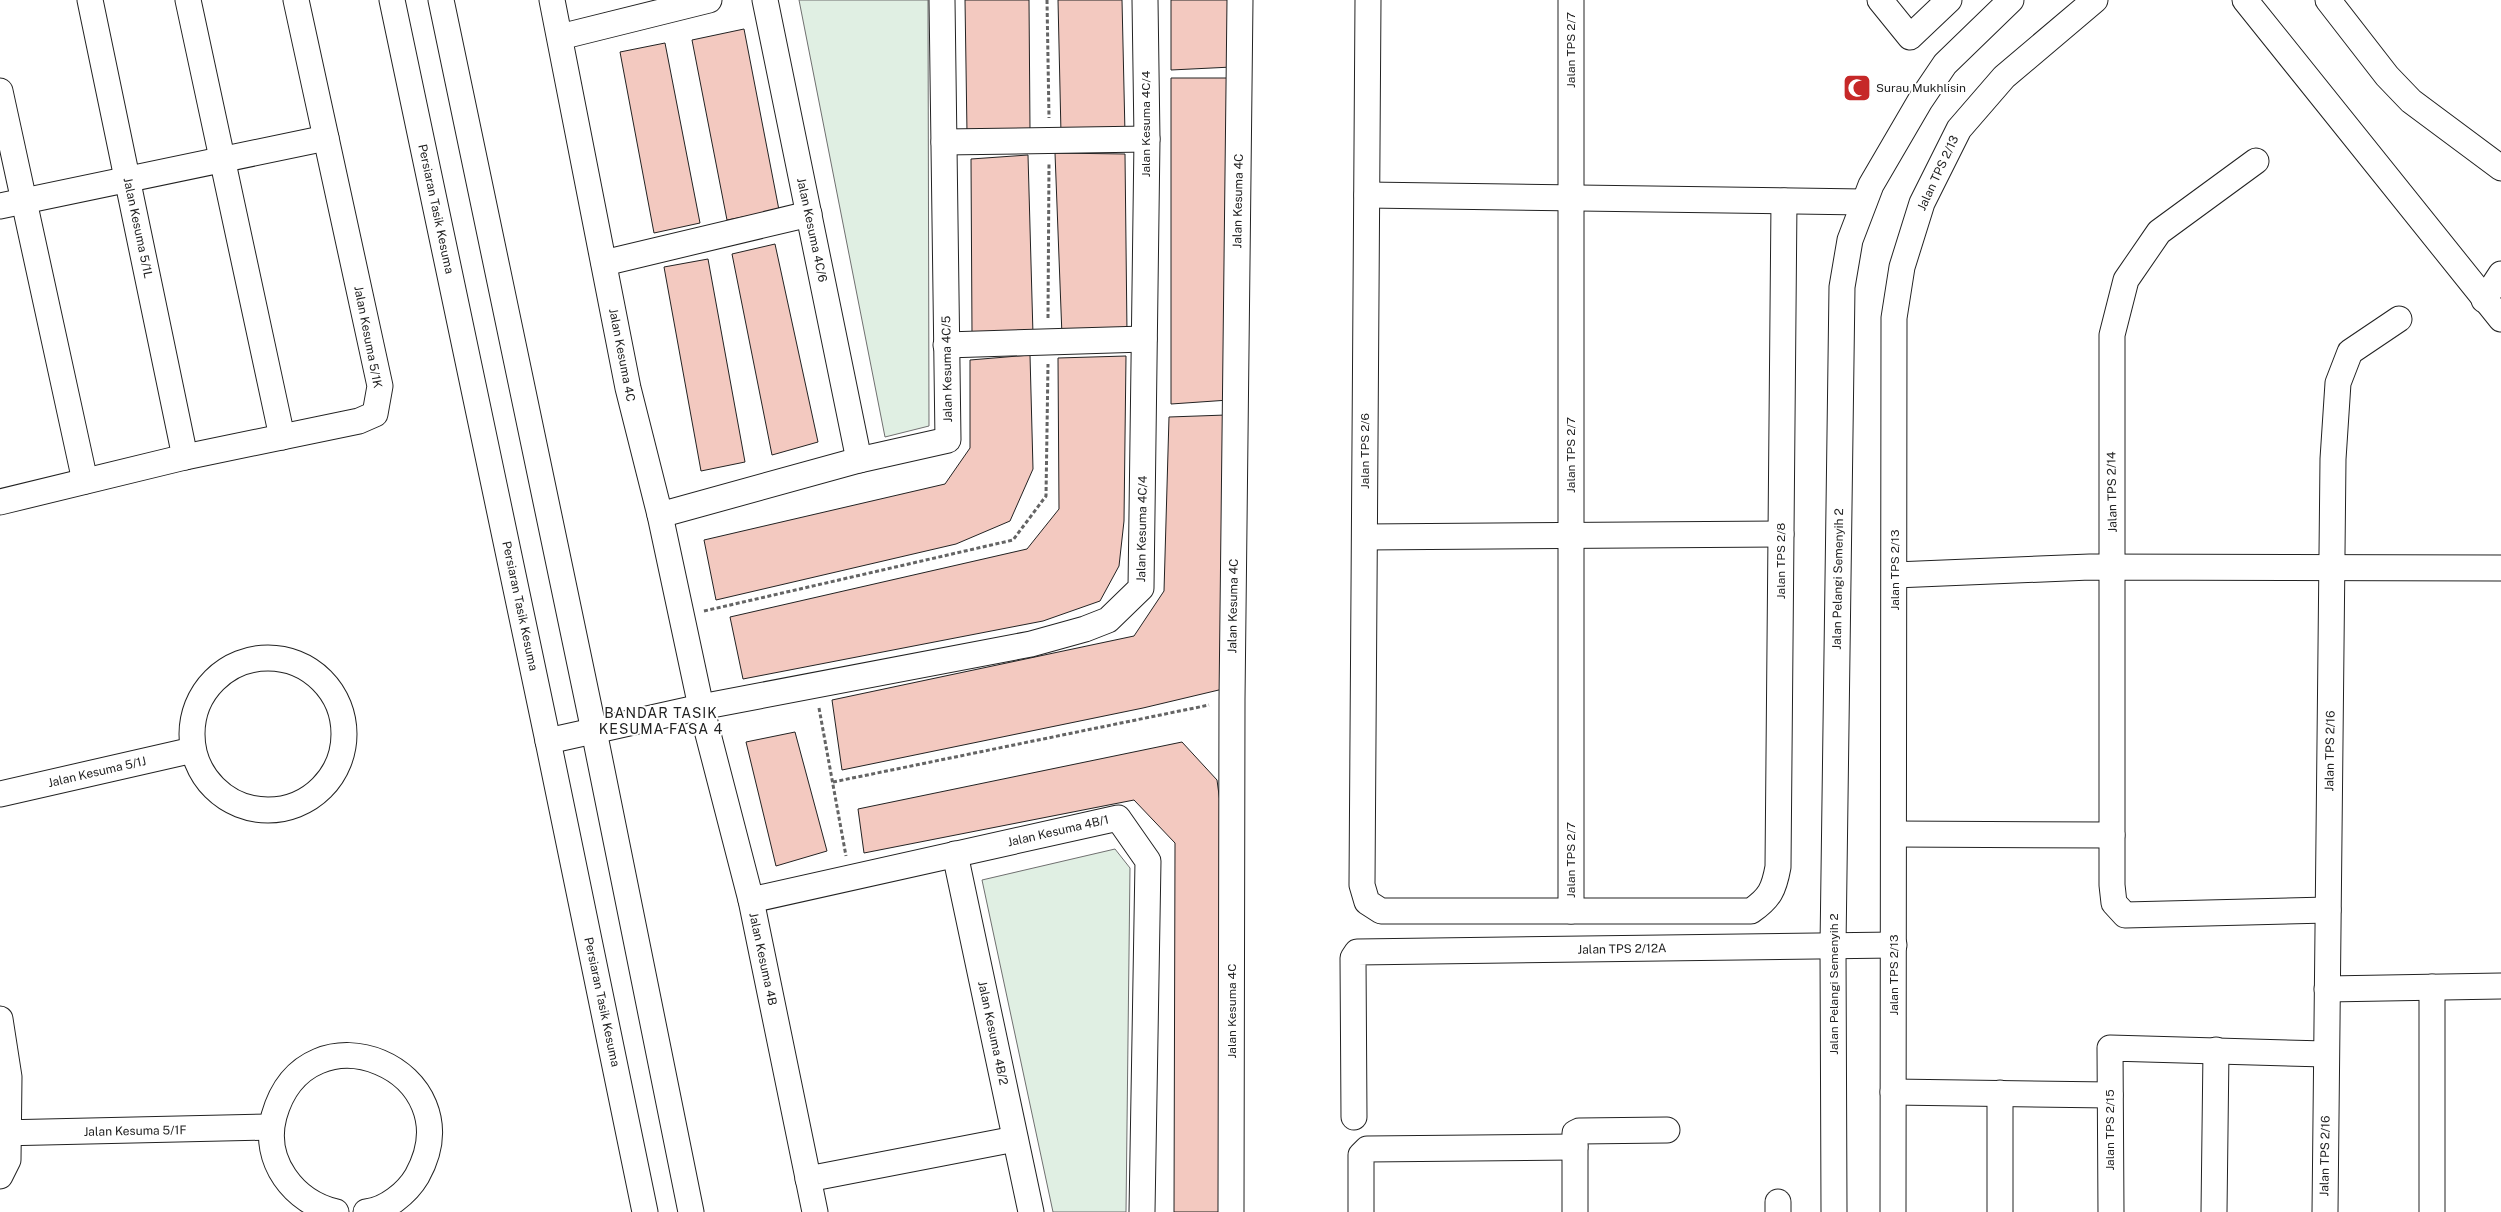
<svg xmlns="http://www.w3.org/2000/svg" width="2501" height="1212" font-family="'Public Sans',sans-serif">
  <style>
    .green { fill: #e0efe3; stroke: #6f6f6f }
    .building { fill: #f3c9c0; stroke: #222 }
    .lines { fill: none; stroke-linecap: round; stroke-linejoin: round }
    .minor-casing { stroke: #222; stroke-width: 27 }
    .path { stroke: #646464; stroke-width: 3; stroke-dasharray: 4 2.5; stroke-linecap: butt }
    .minor { stroke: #fff; stroke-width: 25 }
    .labels { text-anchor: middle; stroke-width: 4; stroke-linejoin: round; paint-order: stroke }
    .street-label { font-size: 12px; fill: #222; stroke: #fff }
    .poi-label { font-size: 12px; fill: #222; stroke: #fff; text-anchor: start }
    .neighbourhood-label { font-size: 14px; letter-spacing: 1px; fill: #222; stroke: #fff }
  </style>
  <rect width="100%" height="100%" fill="#fff"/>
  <g class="green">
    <path d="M 799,0 L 928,0 L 929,426 L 885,437 Z"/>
    <path d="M 1115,849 L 1130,868 L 1126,1212 L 1053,1212 L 982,880 Z"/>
  </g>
  <g class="building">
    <path d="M 965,0 L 1029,0 L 1030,130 L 967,133 Z"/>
    <path d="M 1058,0 L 1122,0 L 1125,134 L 1061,134 Z"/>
    <path d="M 1171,0 L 1231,0 L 1232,67 L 1171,70 Z"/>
    <path d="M 744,29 L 779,210 L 727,220 L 692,40 Z"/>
    <path d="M 665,43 L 700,223 L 654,233 L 620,52 Z"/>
    <path d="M 1171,78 L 1228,78 L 1229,400 L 1171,404 Z"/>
    <path d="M 1055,153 L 1125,154 L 1127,333 L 1062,336 Z"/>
    <path d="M 1028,155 L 1033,335 L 972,335 L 971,159 Z"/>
    <path d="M 775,244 L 818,442 L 772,455 L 732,254 Z"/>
    <path d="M 708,259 L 745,462 L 701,471 L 664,267 Z"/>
    <path d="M 1030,355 L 1033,469 L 1010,521 L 956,544 L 716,600 L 704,540 L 945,484 L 970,448 L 970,360 Z"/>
    <path d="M 1126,356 L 1124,521 L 1119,566 L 1100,601 L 1043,621 L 743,679 L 730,617 L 1027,549 L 1059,509 L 1058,358 Z"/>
    <path d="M 1226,415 L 1223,689 L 1143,708 L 842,770 L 832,700 L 1134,636 L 1164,591 L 1169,417 Z"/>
    <path d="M 795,732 L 827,851 L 776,866 L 746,742 Z"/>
    <path d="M 1182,742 L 1217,780 L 1224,832 L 1221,1212 L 1174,1212 L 1175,843 L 1134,800 L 864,853 L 858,809 Z"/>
  </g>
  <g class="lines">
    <defs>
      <g id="minor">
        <path d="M 90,0 L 185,457"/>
        <path d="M 188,0 L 282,437"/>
        <path d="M 392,0 L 548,741 L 645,1212"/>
        <path d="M 441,0 L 594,731 L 691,1212"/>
        <path d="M 552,0 L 628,388 L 660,515 L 701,707 L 751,900 L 815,1212"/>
        <path d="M 765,0 L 859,460"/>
        <path d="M 1368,0 L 1362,885 L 1367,902 L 1381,911 L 1751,911 C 1770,898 1774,889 1778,867 L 1784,201"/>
        <path d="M 1880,0 L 1910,37 L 1949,0"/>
        <path d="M 2245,0 L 2501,319"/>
        <path d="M 2328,0 L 2387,76 L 2411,101 L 2501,168"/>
        <path d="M 560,37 L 709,0"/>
        <path d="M 0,91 L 85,481"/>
        <path d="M 944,142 L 1147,139"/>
        <path d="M 2256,161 L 2159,232 L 2126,280 L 2112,335 L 2112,885 L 2114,903 L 2125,915 L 2328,910"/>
        <path d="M 1367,195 L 1864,202"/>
        <path d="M 0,206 L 326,138"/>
        <path d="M 604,263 L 809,214"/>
        <path d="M 2484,300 L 2501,274"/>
        <path d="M 946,345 L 1144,339"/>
        <path d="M 0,502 L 185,457 L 359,421 L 375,414 L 380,386 L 296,0"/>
        <path d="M 660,515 L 859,460 L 948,440 L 942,0"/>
        <path d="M 1365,537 L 1781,534"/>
        <path d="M 1895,575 L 2090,567 L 2501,568"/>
        <circle cx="268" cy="734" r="76"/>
        <path d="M 548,741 L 701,707 L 1031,644 L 1085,629 L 1108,620 L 1141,588 L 1147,139 L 1145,0"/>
        <path d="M 0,794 L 193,750"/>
        <path d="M 1894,834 L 2112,835"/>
        <path d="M 955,854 L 1031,1212"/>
        <path d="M 751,900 L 1118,818 L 1148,861 L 1142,1212"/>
        <path d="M 1571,911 L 1571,0"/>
        <path d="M 2432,987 L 2432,1212"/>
        <path d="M 2327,989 L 2501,986"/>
        <path d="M 0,1019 L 9,1077 L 8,1160 L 0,1176"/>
        <path d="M 1893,1092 L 2110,1095"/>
        <path d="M 2000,1093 L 2000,1212"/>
        <path d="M 1354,1117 L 1353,958 L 1357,952 L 1894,945"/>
        <path d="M 0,1133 L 271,1127"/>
        <path d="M 808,1179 L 1015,1139"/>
        <path d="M 1778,1202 L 1778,1212"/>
        <path d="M 336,1212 C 294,1202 262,1161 274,1116 C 307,999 476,1070 417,1176 C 407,1193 386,1210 366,1212"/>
        <path d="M 1231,1212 L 1232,700 L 1240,0"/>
        <path d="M 1361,1212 L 1361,1155 L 1367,1149 L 1575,1147"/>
        <path d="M 1575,1212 L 1575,1133 L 1579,1131 L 1667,1130"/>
        <path d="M 1834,1212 L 1833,946 L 1842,287 L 1850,240 L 1871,185 L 1920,101 L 1945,64 L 2011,0"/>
        <path d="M 1893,1212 L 1894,318 L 1902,267 L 1922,203 L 1959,129 L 2004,77 L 2095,0"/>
        <path d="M 2111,1212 L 2110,1048 L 2326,1054"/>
        <path d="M 2214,1212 L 2216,1050"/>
        <path d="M 2325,1212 L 2333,459 L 2338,383 L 2350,352 L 2399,319"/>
      </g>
    </defs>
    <use href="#minor" class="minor-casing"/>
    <g class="path">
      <path d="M 1047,0 L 1049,118"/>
      <path d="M 1048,318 L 1049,162"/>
      <path d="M 704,611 L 1013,540 L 1046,496 L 1048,364"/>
      <path d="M 819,708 L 846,856"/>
      <path d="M 833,782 L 1209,705"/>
    </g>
    <use href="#minor" class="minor"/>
  </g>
  <defs>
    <symbol id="mosque-square" viewBox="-11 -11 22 22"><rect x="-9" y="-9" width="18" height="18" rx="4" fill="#c62828" stroke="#fff"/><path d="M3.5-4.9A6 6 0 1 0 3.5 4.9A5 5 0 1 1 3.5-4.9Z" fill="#fff"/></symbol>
  </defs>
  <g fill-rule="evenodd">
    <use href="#mosque-square" x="1841" y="72" width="32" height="32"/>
  </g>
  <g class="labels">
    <g class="street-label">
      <text transform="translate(1571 50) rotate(-90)" y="4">Jalan TPS 2/7</text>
      <text transform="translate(1146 124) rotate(-90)" y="4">Jalan Kesuma 4C/4</text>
      <text transform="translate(1938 173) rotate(-65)" y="4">Jalan TPS 2/13</text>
      <text transform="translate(1238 201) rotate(-89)" y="4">Jalan Kesuma 4C</text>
      <text transform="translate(436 209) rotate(78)" y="4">Persiaran Tasik Kesuma</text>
      <text transform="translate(138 228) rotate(78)" y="4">Jalan Kesuma 5/1L</text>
      <text transform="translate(812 230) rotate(78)" y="4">Jalan Kesuma 4C/6</text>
      <text transform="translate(368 337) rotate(79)" y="4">Jalan Kesuma 5/1K</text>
      <text transform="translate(622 355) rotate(79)" y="4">Jalan Kesuma 4C</text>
      <text transform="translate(947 369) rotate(-91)" y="4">Jalan Kesuma 4C/5</text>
      <text transform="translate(1365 451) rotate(-90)" y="4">Jalan TPS 2/6</text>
      <text transform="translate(1571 455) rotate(-90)" y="4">Jalan TPS 2/7</text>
      <text transform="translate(2112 492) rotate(-91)" y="4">Jalan TPS 2/14</text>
      <text transform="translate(1142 529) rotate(-89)" y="4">Jalan Kesuma 4C/4</text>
      <text transform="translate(1781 561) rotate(-90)" y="4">Jalan TPS 2/8</text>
      <text transform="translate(1895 570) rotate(-90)" y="4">Jalan TPS 2/13</text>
      <text transform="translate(1838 579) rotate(-89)" y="4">Jalan Pelangi Semenyih 2</text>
      <text transform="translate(520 606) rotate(78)" y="4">Persiaran Tasik Kesuma</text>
      <text transform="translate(1233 606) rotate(-89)" y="4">Jalan Kesuma 4C</text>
      <text transform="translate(2330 751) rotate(-89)" y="4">Jalan TPS 2/16</text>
      <text transform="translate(97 772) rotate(-13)" y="4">Jalan Kesuma 5/1J</text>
      <text transform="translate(1058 831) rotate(-13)" y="4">Jalan Kesuma 4B/1</text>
      <text transform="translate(1571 860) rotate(-90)" y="4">Jalan TPS 2/7</text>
      <text transform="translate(1622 949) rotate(-1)" y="4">Jalan TPS 2/12A</text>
      <text transform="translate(763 959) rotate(78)" y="4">Jalan Kesuma 4B</text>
      <text transform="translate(1894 975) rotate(-90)" y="4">Jalan TPS 2/13</text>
      <text transform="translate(1834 984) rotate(-90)" y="4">Jalan Pelangi Semenyih 2</text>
      <text transform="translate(602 1002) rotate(78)" y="4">Persiaran Tasik Kesuma</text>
      <text transform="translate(1232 1011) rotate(-90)" y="4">Jalan Kesuma 4C</text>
      <text transform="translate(993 1033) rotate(78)" y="4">Jalan Kesuma 4B/2</text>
      <text transform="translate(2110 1130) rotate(-90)" y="4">Jalan TPS 2/15</text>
      <text transform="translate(135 1131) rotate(-1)" y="4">Jalan Kesuma 5/1F</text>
      <text transform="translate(2325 1156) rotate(-89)" y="4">Jalan TPS 2/16</text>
    </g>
    <g class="poi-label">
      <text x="1876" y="92">Surau Mukhlisin</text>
    </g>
    <g class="neighbourhood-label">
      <text x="661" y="718">BANDAR TASIK<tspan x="661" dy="16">KESUMA FASA 4</tspan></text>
    </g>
  </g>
</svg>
